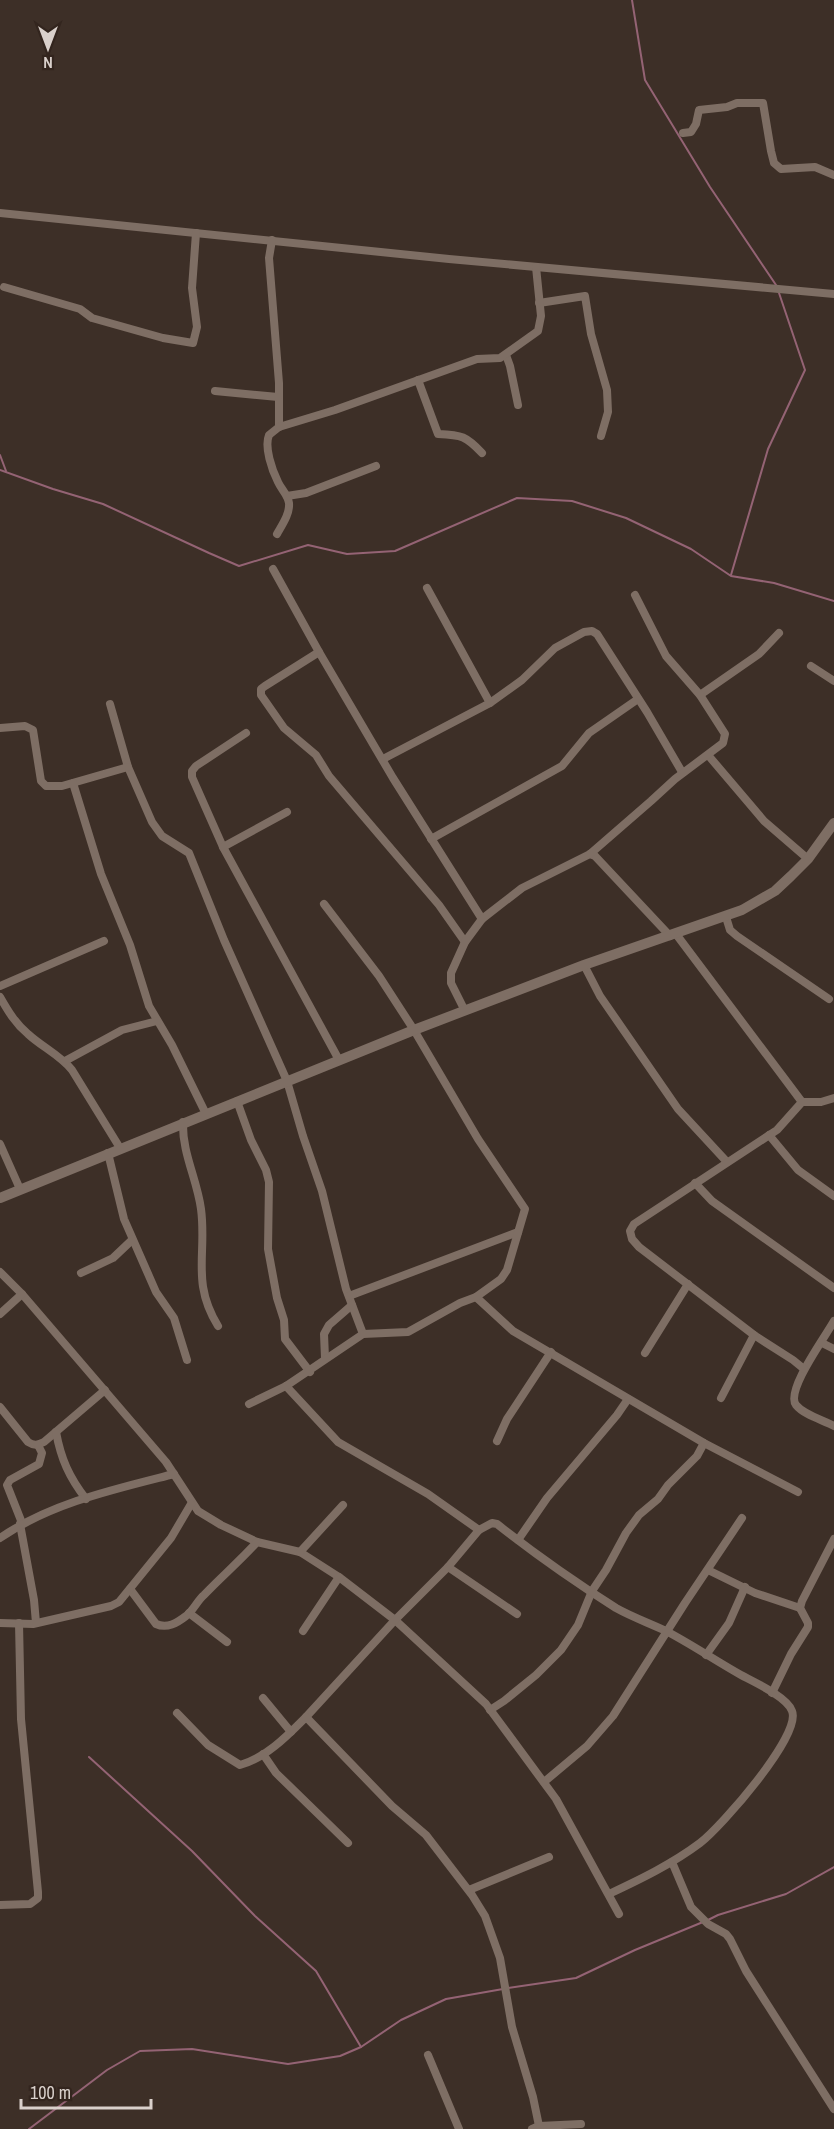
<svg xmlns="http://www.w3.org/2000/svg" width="834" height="2129" font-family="'Archivo Narrow',sans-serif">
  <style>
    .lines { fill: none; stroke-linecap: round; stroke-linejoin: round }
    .stream { stroke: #946374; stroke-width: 2 }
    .street { stroke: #7e6e64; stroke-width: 8 }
    .secondary { stroke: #7e6e64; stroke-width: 10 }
  </style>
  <rect width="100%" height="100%" fill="#3d2f27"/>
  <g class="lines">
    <g class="stream">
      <path d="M 632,0 L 645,80 L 710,187 L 776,285"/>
      <path d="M 0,455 L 6,471"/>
      <path d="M 0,470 L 53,489 L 103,504 L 209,553 L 239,566 L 308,545 L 347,554 L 395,551 L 517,498 L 572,501 L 626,518 L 691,549 L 731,576 L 774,583 L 834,601"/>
      <path d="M 731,575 L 768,449 L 805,370 L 778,290"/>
      <path d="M 89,1757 L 192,1851 L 255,1916 L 316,1971 L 361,2047"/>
      <path d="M 708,1920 L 718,1915 L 786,1894 L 834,1867"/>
      <path d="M 508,1988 L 576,1978 L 635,1950 L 703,1922"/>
      <path d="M 29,2129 L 107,2070 L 140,2051 L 192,2049 L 288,2064 L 340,2056 L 361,2047 L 401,2020 L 446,1999 L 503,1989"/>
    </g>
    <g class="street">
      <path d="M 683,133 L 691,132 L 696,124 L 699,110 L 727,107 L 737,103 L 763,103 L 771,151 L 774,163 L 781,169 L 815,167 L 834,175"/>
      <path d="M 0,213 L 449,259 L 834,294"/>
      <path d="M 272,240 L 269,258 L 279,383 L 279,427"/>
      <path d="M 4,287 L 80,309 L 92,318 L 163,338 L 193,343 L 197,327 L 192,288 L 196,233"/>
      <path d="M 539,303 L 585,296 L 591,334 L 607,390 L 608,412 L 601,436"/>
      <path d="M 506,355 L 510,366 L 518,405"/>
      <path d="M 418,380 L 438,434 C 462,435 466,436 482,453"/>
      <path d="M 215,391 L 278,397"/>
      <path d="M 287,496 L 306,493 L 376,466"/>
      <path d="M 277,534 C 282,525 290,514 289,503 C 288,495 281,489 278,482 C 272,470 264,447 269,435 L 279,427 L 335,410 L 477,359 L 500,358 L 538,331 L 541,316 L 536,267"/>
      <path d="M 273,569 L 319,652 L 393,778 L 482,919"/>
      <path d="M 427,588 L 490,703"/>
      <path d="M 319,652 L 265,686 L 261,689 L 261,695 L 284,728 L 316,755 L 329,776 L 439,905 L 465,942"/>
      <path d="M 811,666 L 834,681"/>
      <path d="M 700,695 L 759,654 L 779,633"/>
      <path d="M 110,704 L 128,767 L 152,822 L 162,836 L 189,853 L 224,940 L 287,1081 L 303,1136 L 322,1191 L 346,1289 L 363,1334"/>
      <path d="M 0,728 L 25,726 L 33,730 L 41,781 L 46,786 L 62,786 L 128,767"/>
      <path d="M 246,733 L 196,766 L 192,771 L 192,777 L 223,847 L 339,1060"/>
      <path d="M 708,755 L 764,821 L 808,859"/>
      <path d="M 383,759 L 490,703 L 522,680 L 555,648 L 584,632 L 592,631 L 597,634 L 647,712 L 682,772"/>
      <path d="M 73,783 L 101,874 L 130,945 L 149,1006 L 172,1045 L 206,1114"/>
      <path d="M 431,839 L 562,766 L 589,733 L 638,699"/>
      <path d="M 223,847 L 287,812"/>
      <path d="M 590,854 L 595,856 L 670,936"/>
      <path d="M 726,917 L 730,930 L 737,936 L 829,999"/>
      <path d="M 676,934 L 802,1102"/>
      <path d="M 584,965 L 600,996 L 678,1109 L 727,1162"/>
      <path d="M 0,986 L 104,941"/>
      <path d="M 0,997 C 8,1011 15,1023 28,1034 C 42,1047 60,1055 72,1070 L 120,1148"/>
      <path d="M 465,1011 L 451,983 L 451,973 L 465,942 L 482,919 L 522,888 L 590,854 L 651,801 L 675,779 L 723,743 L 725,734 L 700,695 L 666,656 L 635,595"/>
      <path d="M 65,1061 L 122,1030 L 157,1021"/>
      <path d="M 237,1101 L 251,1140 L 266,1170 L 269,1182 L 268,1249 L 277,1298 L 284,1320 L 285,1339 L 310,1372"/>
      <path d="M 183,1122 C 182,1153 197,1179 201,1209 C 207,1254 191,1282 218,1326"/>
      <path d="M 769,1135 L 798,1170 L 834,1196"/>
      <path d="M 0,1144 L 20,1189"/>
      <path d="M 108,1153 L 124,1219 L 156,1292 L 174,1318 L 187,1360"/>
      <path d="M 695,1183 L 712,1201 L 834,1288"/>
      <path d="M 0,1272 L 22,1294 L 166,1462 L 198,1511 L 221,1525 L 257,1542 L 300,1552 L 339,1577 L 395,1620 L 486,1704 L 556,1799 L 619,1914"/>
      <path d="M 81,1273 L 113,1258 L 132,1240"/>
      <path d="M 349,1296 L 518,1232"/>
      <path d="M 476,1297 L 513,1331 L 704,1443 L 798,1492"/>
      <path d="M 0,1314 L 22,1294"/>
      <path d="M 834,1321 C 826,1336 785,1391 796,1405 C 804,1415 823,1420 834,1426"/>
      <path d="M 822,1343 L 834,1349"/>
      <path d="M 645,1353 L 688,1284"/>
      <path d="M 325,1358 L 324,1334 L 329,1325 L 352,1305"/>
      <path d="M 804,1369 L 793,1360 L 754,1335 L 639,1247 L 632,1239 L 630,1231 L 634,1224 L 777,1130 L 802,1102 L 821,1102 L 834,1098"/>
      <path d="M 286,1386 L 338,1442 L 428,1494 L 479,1530"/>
      <path d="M 721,1398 L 754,1335"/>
      <path d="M 249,1404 L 286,1386 L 363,1334 L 408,1332 L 460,1303 L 476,1297 L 501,1279 L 507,1270 L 525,1209 L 478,1139 L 414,1030 L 379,976 L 324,904"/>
      <path d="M 0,1407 L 28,1442 C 34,1446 38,1445 44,1442 L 105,1390"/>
      <path d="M 56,1432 C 61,1459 69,1477 86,1499"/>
      <path d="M 497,1441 L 507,1419 L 551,1352"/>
      <path d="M 22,1523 L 7,1485 L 10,1480 L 39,1464 L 42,1453 L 38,1445"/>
      <path d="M 20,1524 L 34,1600 L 36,1623"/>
      <path d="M 0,1538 C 51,1503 115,1489 174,1474"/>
      <path d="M 518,1540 L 547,1498 L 617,1415 L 628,1399"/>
      <path d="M 300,1552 L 343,1505"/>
      <path d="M 448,1567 L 517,1614"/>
      <path d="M 708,1570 L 755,1593 L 800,1608"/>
      <path d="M 130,1589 L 156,1624 C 167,1629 177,1623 186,1616 C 193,1611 197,1601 204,1595 C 221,1577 240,1561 257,1542"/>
      <path d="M 189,1613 L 227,1642"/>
      <path d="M 0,1623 L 33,1624 L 111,1606 L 119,1602 L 171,1538 L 191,1504"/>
      <path d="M 303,1631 L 339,1577"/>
      <path d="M 706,1655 L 729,1623 L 745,1587"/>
      <path d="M 772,1693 L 791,1654 L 808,1627 L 808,1623 L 800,1608 L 802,1601 L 834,1539"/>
      <path d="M 263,1698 L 291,1732"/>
      <path d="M 490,1710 L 504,1701 L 536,1675 L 561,1650 L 578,1625 L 592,1591 L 606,1570 L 626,1533 L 639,1515 L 658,1499 L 668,1485 L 697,1456 L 704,1443"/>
      <path d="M 177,1713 L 208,1745 L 240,1765 C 266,1758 288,1735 306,1717 L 395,1620 L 448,1567 L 479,1530 L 492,1523 L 497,1524 C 535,1554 575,1582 616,1608 C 632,1617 649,1623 666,1631 C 691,1644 716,1661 741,1675 C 754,1682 787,1697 792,1711 C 802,1735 721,1827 700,1843 C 672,1864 641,1879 609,1894"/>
      <path d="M 306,1717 L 392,1806 L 426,1835 L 472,1895 L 485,1916 L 500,1958 L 512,2027 L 533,2097 L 539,2126"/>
      <path d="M 263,1754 L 276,1773 L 348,1843"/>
      <path d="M 544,1782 L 587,1746 L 613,1716 L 685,1603 L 742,1518"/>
      <path d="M 672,1862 L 691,1907 L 708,1924 L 726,1934 L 730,1939 L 746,1971 L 834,2109"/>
      <path d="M 469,1890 L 549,1857"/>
      <path d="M 0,1905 L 30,1904 L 38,1898 L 38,1892 L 21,1719 L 19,1623"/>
      <path d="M 428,2055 L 459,2129"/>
      <path d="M 532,2129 L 539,2126 L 581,2124"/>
    </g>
    <path class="secondary" d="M 0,1198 L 414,1030 L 584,965 L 742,910 L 775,891 L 791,876 L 808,859 L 834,823"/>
  </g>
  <g transform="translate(48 48) rotate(180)" stroke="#33251e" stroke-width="4.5" paint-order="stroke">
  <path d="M0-4.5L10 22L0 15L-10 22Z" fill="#d9d0cb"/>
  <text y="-9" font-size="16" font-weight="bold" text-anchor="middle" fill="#d9d0cb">N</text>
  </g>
  <path d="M21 2099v9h130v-9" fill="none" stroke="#d9d0cb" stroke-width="3"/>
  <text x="30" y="2099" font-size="18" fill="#d9d0cb" stroke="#33251e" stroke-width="4.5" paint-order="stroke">100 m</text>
</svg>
